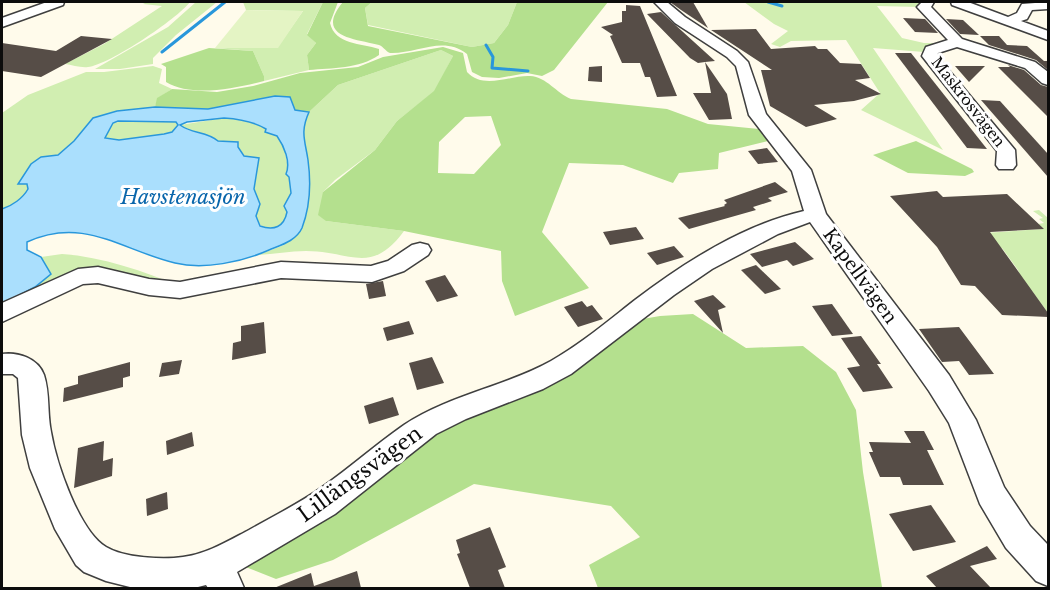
<svg xmlns="http://www.w3.org/2000/svg" width="1050" height="590" font-family="'Libre Baskerville',serif">
  <style>
    .green { fill: #d1eeb1 }
    .forest { fill: #b4e08e; fill-rule: evenodd }
    .pitch { fill: #e4f4c4 }
    .water { fill: #aadffd; stroke: #2997db; stroke-width: 1.5; fill-rule: evenodd }
    .lines { fill: none; stroke-linecap: round; stroke-linejoin: round }
    .stream { stroke: #2997db; stroke-width: 3 }
    .building { fill: #564d47 }
    .minor-casing { stroke: #3f3f3f; stroke-width: 3 }
    .minor { fill: #fff; fill-rule: evenodd }
    .labels { text-anchor: middle; stroke-width: 6; stroke-linejoin: round; paint-order: stroke }
    .far-street-label { font-size: 15px; fill: #0c0c0c; stroke: #fff }
    .street-label { font-size: 18px; fill: #0c0c0c; stroke: #fff }
    .water-label { font-size: 20px; font-style: italic; fill: #0966ab; stroke: #fff }
    .near-street-label { font-size: 21px; fill: #0c0c0c; stroke: #fff }
  </style>
  <rect width="100%" height="100%" fill="#fffbeb"/>
  <g class="green">
    <path d="M 147,2 L 190,2 C 177,19 109,65 88,67 C 81,68 72,65 65,64 L 104,44 L 162,6 L 143,4 Z"/>
    <path d="M 196,2 L 217,2 L 176,35 L 153,58 L 153,64 L 120,69 L 95,69 L 168,27 Z"/>
    <path d="M 243,2 L 323,2 L 307,34 L 316,43 L 307,55 L 309,70 L 264,81 L 264,76 L 253,51 L 215,48 L 277,48 L 303,11 L 246,10 Z"/>
    <path d="M 372,2 L 517,2 L 508,25 L 494,43 L 472,47 L 368,25 L 365,8 Z"/>
    <path d="M 744,2 L 922,2 L 920,7 L 877,6 L 902,38 L 924,43 L 945,43 L 924,52 L 873,48 L 943,150 L 861,110 L 880,93 L 846,40 L 791,41 L 780,47 L 771,44 L 788,31 L 774,24 Z"/>
    <path d="M 441,50 L 453,56 L 435,91 L 397,121 L 375,150 L 335,180 L 323,192 L 326,221 L 404,231 C 371,276 351,251 306,251 C 290,251 274,254 258,255 L 284,245 L 301,229 L 310,191 L 302,126 L 309,112 L 338,85 Z"/>
    <path d="M 153,66 L 162,69 L 159,83 L 172,89 L 158,98 L 155,107 L 117,111 L 93,118 L 74,141 L 58,155 L 41,157 L 19,184 L 27,184 L 28,189 C 23,198 12,206 2,209 L 2,113 L 28,95 L 86,72 L 104,72 Z"/>
    <path d="M 224,118 C 240,119 253,121 266,129 L 265,132 L 277,135 L 284,147 L 288,168 L 291,193 L 287,202 L 287,212 L 285,220 L 280,226 L 269,229 L 260,225 L 256,215 L 260,204 L 254,189 L 257,172 L 238,147 L 238,142 L 218,141 C 207,131 192,134 180,125 Z"/>
    <path d="M 132,120 L 176,122 L 178,125 L 172,132 L 164,134 L 119,140 L 104,138 L 113,123 Z"/>
    <path d="M 1039,210 L 1048,218 L 1048,313 L 1032,291 L 1024,291 L 1018,270 L 1002,248 L 991,248 L 969,234 L 1043,229 L 1038,224 L 1044,223 L 1039,219 L 1043,218 L 1033,211 Z"/>
    <path d="M 62,254 C 103,257 144,271 181,287 L 111,273 L 29,295 L 2,310 L 2,304 L 35,287 L 50,274 L 41,257 Z"/>
  </g>
  <g class="forest">
    <path d="M 323,2 L 338,2 L 330,23 C 335,45 361,43 379,49 L 379,55 C 359,69 332,68 309,70 L 307,55 L 316,43 L 307,35 Z"/>
    <path d="M 343,2 L 372,2 L 365,8 L 368,26 L 472,47 L 494,43 L 508,25 L 517,2 L 608,2 L 554,70 L 542,76 L 527,73 L 499,78 L 482,77 L 472,72 L 467,54 C 443,35 417,54 390,53 C 385,51 384,47 379,45 C 358,39 313,38 343,2 Z"/>
    <path d="M 443,47 L 463,53 L 467,72 C 483,90 511,75 530,76 C 547,77 556,93 571,99 L 667,109 L 708,124 L 759,129 L 768,141 L 719,153 L 718,169 L 679,173 L 673,183 L 623,165 L 569,163 L 542,232 L 589,288 L 515,316 L 502,281 L 501,251 L 404,231 L 326,221 L 318,215 L 323,192 L 375,150 L 397,121 L 434,91 L 453,56 L 441,50 L 338,85 L 309,112 L 295,110 L 275,96 L 208,109 L 155,107 L 157,98 L 172,89 L 217,92 L 253,86 L 300,73 L 358,67 L 383,57 ZM 491,116 L 501,145 L 474,174 L 438,173 L 439,142 L 465,117 Z"/>
    <path d="M 209,48 L 253,51 L 264,76 L 264,81 C 235,88 193,98 166,82 L 166,67 L 161,64 Z"/>
    <path d="M 916,141 L 972,169 L 974,172 L 965,176 L 908,173 L 873,155 Z"/>
    <path d="M 693,314 L 746,348 L 803,346 L 836,372 L 856,410 L 863,472 L 882,587 L 598,588 L 589,565 L 640,537 L 611,506 L 474,484 L 333,560 L 276,579 L 243,566 L 422,437 L 600,352 L 615,341 L 631,321 L 660,316 Z"/>
  </g>
  <path class="pitch" d="M 246,10 L 303,11 L 278,48 L 215,48 Z"/>
  <path class="water" d="M 275,96 L 290,97 L 295,110 L 309,112 C 300,132 305,140 308,160 C 311,182 310,207 302,228 C 296,241 281,245 269,250 C 242,262 204,270 175,263 C 121,250 84,216 27,242 L 27,250 L 41,257 L 51,274 L 35,287 L 2,304 L 2,209 C 12,206 23,198 28,189 L 27,184 L 18,184 L 31,164 L 41,157 L 58,155 L 74,141 L 93,118 L 117,111 L 155,107 L 208,109 ZM 224,118 C 239,119 253,121 266,129 L 265,132 L 277,136 C 284,146 291,162 286,174 L 289,177 L 291,193 L 284,206 L 287,212 C 284,227 274,231 260,226 L 256,216 L 260,204 L 254,189 L 259,158 L 244,156 L 238,147 L 238,142 L 218,141 C 207,131 192,134 180,125 L 187,122 ZM 118,121 L 176,122 L 178,125 L 172,132 L 164,134 L 119,140 L 105,138 L 113,123 Z"/>
  <g class="lines">
    <g class="stream">
      <path d="M 768,2 L 782,6"/>
      <path d="M 486,45 L 493,57 L 492,68 L 528,71"/>
      <path d="M 162,52 L 225,2"/>
    </g>
  </g>
  <g class="building">
    <path d="M 670,2 L 693,2 L 708,28 L 681,10 Z"/>
    <path d="M 626,5 L 640,6 L 677,96 L 657,97 L 650,77 L 645,77 L 640,63 L 622,63 L 610,36 L 613,35 L 601,27 L 622,22 L 622,11 L 626,11 Z"/>
    <path d="M 661,12 L 715,61 L 705,62 L 727,94 L 732,119 L 709,120 L 693,93 L 711,93 L 705,62 L 698,63 L 690,58 L 647,14 Z"/>
    <path d="M 903,18 L 925,19 L 938,33 L 915,32 Z"/>
    <path d="M 946,19 L 963,20 L 979,35 L 960,34 Z"/>
    <path d="M 756,29 L 771,49 L 815,46 L 818,49 L 827,49 L 840,63 L 861,64 L 870,78 L 855,80 L 881,94 L 854,101 L 814,105 L 837,119 L 806,127 L 770,106 L 761,70 L 772,70 L 711,30 Z"/>
    <path d="M 81,36 L 112,39 L 41,77 L 2,71 L 2,43 L 56,51 Z"/>
    <path d="M 980,36 L 999,36 L 1007,45 L 1027,46 L 1044,61 L 1048,61 L 1048,70 L 1036,60 L 989,45 Z"/>
    <path d="M 895,53 L 911,53 L 987,149 L 967,148 Z"/>
    <path d="M 1008,65 L 1024,70 L 1041,85 L 1048,87 L 1048,117 L 998,67 L 1010,67 Z"/>
    <path d="M 602,66 L 602,82 L 588,81 L 589,67 Z"/>
    <path d="M 955,66 L 985,66 L 969,82 Z"/>
    <path d="M 981,100 L 1000,101 L 1048,154 L 1048,177 Z"/>
    <path d="M 767,148 L 778,162 L 758,164 L 748,151 Z"/>
    <path d="M 775,182 L 788,192 L 768,198 L 772,201 L 753,207 L 756,210 L 689,229 L 678,218 L 725,206 L 724,205 L 727,203 L 724,200 Z"/>
    <path d="M 937,191 L 943,197 L 1007,194 L 1044,229 L 990,232 L 1048,313 L 1048,317 L 1002,315 L 975,286 L 961,285 L 937,247 L 890,196 Z"/>
    <path d="M 636,227 L 644,239 L 610,245 L 603,232 Z"/>
    <path d="M 795,242 L 814,259 L 793,266 L 787,260 L 762,267 L 750,254 Z"/>
    <path d="M 674,246 L 684,257 L 657,265 L 647,253 Z"/>
    <path d="M 756,265 L 781,289 L 765,294 L 741,270 Z"/>
    <path d="M 445,275 L 458,296 L 437,302 L 425,281 Z"/>
    <path d="M 383,281 L 386,296 L 369,299 L 366,284 Z"/>
    <path d="M 713,295 L 726,307 L 718,310 L 723,333 L 694,301 Z"/>
    <path d="M 582,301 L 587,307 L 592,305 L 603,319 L 578,327 L 564,307 Z"/>
    <path d="M 832,304 L 853,334 L 832,336 L 812,306 Z"/>
    <path d="M 409,321 L 414,334 L 387,341 L 383,328 Z"/>
    <path d="M 264,322 L 266,353 L 232,360 L 233,343 L 241,341 L 241,326 Z"/>
    <path d="M 959,327 L 994,374 L 969,375 L 959,361 L 942,362 L 919,329 Z"/>
    <path d="M 861,336 L 881,364 L 877,364 L 893,388 L 863,392 L 847,368 L 860,366 L 841,338 Z"/>
    <path d="M 432,357 L 444,383 L 417,390 L 409,363 Z"/>
    <path d="M 182,360 L 179,374 L 159,377 L 162,363 Z"/>
    <path d="M 130,362 L 130,376 L 123,378 L 123,387 L 63,402 L 64,388 L 78,384 L 78,376 Z"/>
    <path d="M 393,397 L 399,415 L 369,424 L 364,406 Z"/>
    <path d="M 904,431 L 924,431 L 934,450 L 927,450 L 944,485 L 903,485 L 900,477 L 880,477 L 869,452 L 873,452 L 869,442 L 911,443 Z"/>
    <path d="M 192,432 L 194,446 L 167,455 L 166,441 Z"/>
    <path d="M 104,441 L 103,461 L 113,458 L 112,476 L 74,488 L 78,448 Z"/>
    <path d="M 167,492 L 168,509 L 147,516 L 146,499 Z"/>
    <path d="M 931,505 L 956,542 L 913,551 L 889,514 Z"/>
    <path d="M 490,527 L 506,567 L 498,570 L 505,588 L 470,588 L 457,554 L 460,553 L 456,540 Z"/>
    <path d="M 987,546 L 997,559 L 970,566 L 991,588 L 937,588 L 926,576 Z"/>
    <path d="M 357,571 L 361,588 L 274,588 L 311,573 L 314,586 Z"/>
  </g>
  <g class="lines">
    <defs>
      <g id="minor">
        <path d="M 47,2 L 64,2 L 63,5 L 2,27 L 2,18 Z"/>
        <path d="M 654,2 L 667,2 L 685,17 L 737,51 L 748,62 L 766,114 L 811,170 L 826,214 L 949,375 L 976,420 L 1004,487 L 1030,526 L 1048,545 L 1048,586 L 1036,581 L 1006,548 L 980,504 L 949,423 L 929,391 L 810,222 L 778,234 L 712,269 L 674,295 L 571,374 L 543,389 L 466,419 L 436,434 L 335,514 L 237,572 L 244,588 L 208,588 L 206,585 L 194,588 L 134,588 L 106,581 L 84,572 L 76,565 L 55,529 L 30,468 L 22,435 L 18,378 L 13,374 L 2,374 L 2,354 C 18,352 38,358 44,375 C 50,393 47,414 51,432 C 56,462 79,531 106,547 C 124,558 163,560 183,557 C 207,554 228,541 249,530 C 274,516 298,504 321,488 C 350,468 375,445 404,425 C 449,395 504,387 551,361 C 581,344 608,321 635,300 C 685,262 743,225 804,211 L 792,171 L 749,115 L 736,66 L 727,57 L 675,23 Z"/>
        <path d="M 922,2 L 934,2 L 931,7 L 962,39 L 1035,62 L 1048,72 L 1048,85 L 1042,83 L 1025,68 L 957,47 L 938,53 L 937,56 L 1015,150 L 1016,165 L 1013,169 L 999,169 L 996,165 L 997,151 L 922,56 L 926,47 L 948,40 L 917,7 Z"/>
        <path d="M 951,2 L 968,2 L 1008,17 L 1017,13 L 1022,4 L 1048,2 L 1048,9 L 1032,10 L 1027,19 L 1021,21 L 1048,31 L 1048,40 L 952,5 Z"/>
        <path d="M 420,243 L 428,245 L 431,250 L 428,255 L 404,271 L 372,282 L 281,278 L 180,298 L 149,295 L 98,283 L 83,284 L 2,322 L 2,303 L 78,269 L 98,267 L 149,279 L 180,282 L 281,262 L 371,266 L 388,261 L 412,245 Z"/>
      </g>
    </defs>
    <use href="#minor" class="minor-casing"/>
    <use href="#minor" class="minor"/>
  </g>
  <g class="labels">
    <g class="far-street-label">
      <text transform="translate(968 102) rotate(52)" y="5">Maskrosvägen</text>
    </g>
    <g class="street-label">
      <text transform="translate(860 276) rotate(54)" y="6">Kapellvägen</text>
    </g>
    <g class="water-label">
      <text x="183" y="204">Havstenasjön</text>
    </g>
    <g class="near-street-label">
      <text transform="translate(360 474) rotate(-36)" y="7">Lillängsvägen</text>
    </g>
  </g>
  <rect width="1050" height="590" fill="none" stroke="#0c0c0c" stroke-width="6"/>
</svg>
